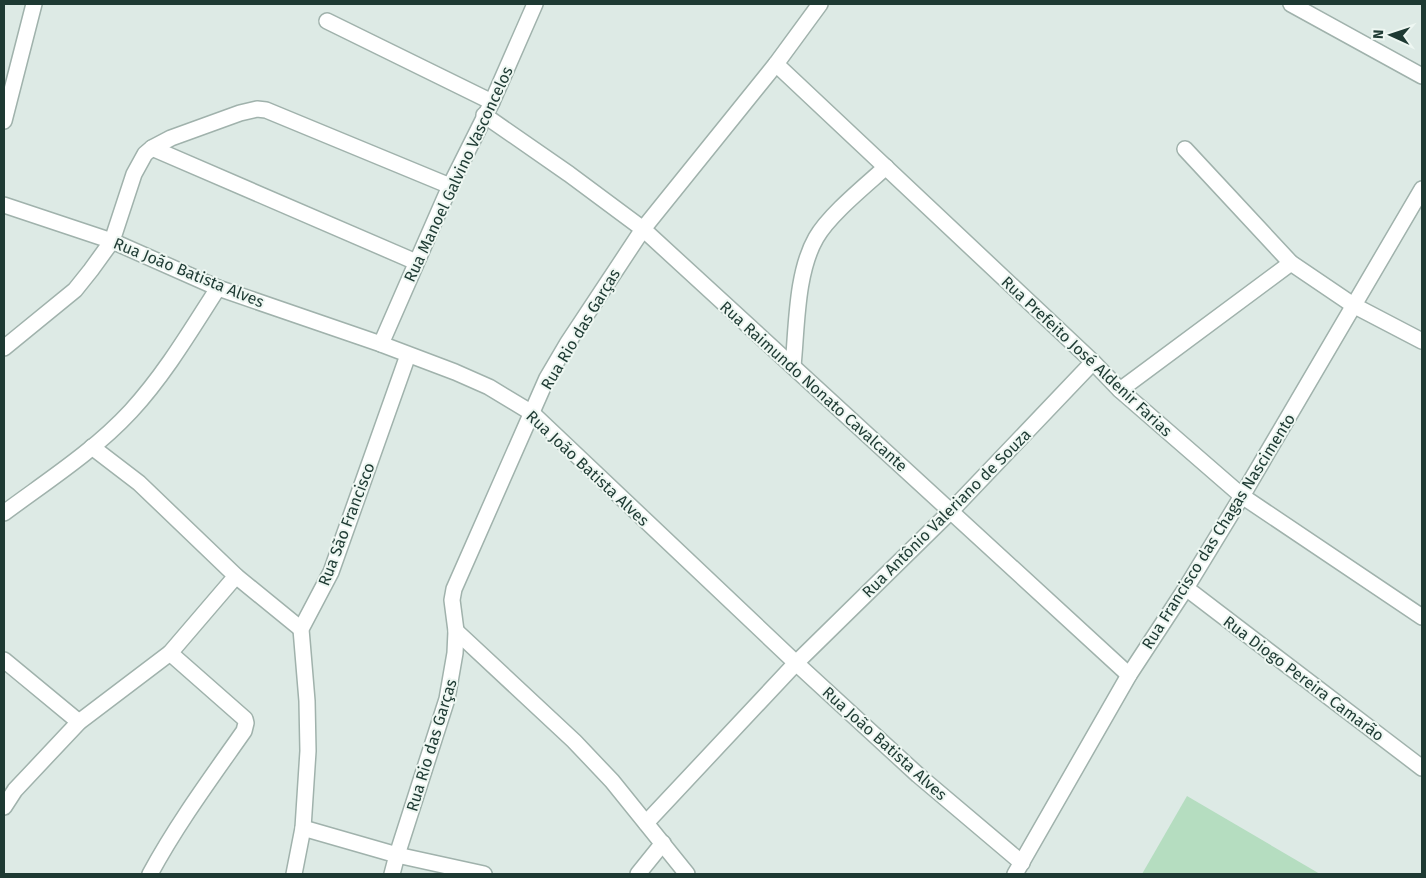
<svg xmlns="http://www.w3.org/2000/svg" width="1426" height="878" font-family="'Fira Sans',sans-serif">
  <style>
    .green { fill: #b5ddc0 }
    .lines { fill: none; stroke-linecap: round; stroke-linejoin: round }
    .minor-casing { stroke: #a0b2ac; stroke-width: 18 }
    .minor { stroke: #fff; stroke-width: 15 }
    .labels { text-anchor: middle; stroke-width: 4; stroke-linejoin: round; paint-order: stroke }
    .street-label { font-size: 16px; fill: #1e3a33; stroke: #eef7f2 }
  </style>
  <rect width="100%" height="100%" fill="#ddeae5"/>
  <path class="green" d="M 1187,796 L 1320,874 L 1142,874 Z"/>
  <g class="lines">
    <defs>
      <g id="minor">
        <path d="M 1291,4 L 1422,76"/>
        <path d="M 327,21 L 492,102"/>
        <path d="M 776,64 L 1093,362 L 1120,390 L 1242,496 L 1422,617"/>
        <path d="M 484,115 L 569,174 L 643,229 L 1129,675"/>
        <path d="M 4,121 L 34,4"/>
        <path d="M 152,148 L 416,262"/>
        <path d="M 1185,149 L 1291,263 L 1353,305 L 1422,341"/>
        <path d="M 4,205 L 112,241 L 218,288 L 381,344 L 455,372 L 489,387 L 532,413 L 796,663 L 918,775 L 1022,863"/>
        <path d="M 381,344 L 450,186 L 492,102 L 535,4"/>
        <path d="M 4,348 L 75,290 L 91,270 L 112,241 L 134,174 L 145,154 L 152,148 L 171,138 L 240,113 L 257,109 L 266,110 L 450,186"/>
        <path d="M 793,366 C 797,326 796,273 816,238 C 829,215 865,186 886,167"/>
        <path d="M 1120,390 L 1291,263"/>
        <path d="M 92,447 L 139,483 L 236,576 L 301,629"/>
        <path d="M 4,513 C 47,481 94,451 131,411 C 165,374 191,330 218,288"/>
        <path d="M 1186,588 L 1422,768"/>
        <path d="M 456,631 L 574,741 L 612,781 L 687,874"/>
        <path d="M 4,660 L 79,722"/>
        <path d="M 4,807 L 15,790 L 79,722 L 170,653 L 236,576"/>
        <path d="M 646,823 L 796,663 L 951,511 L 1093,362"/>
        <path d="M 303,828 L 397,855 L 484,874"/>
        <path d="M 150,874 C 177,824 211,778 244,731 L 246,723 L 245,719 L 170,653"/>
        <path d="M 294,874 L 303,828 L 308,751 L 307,701 L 301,629 L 331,572 L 408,355"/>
        <path d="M 392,874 L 397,855 L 447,699 L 455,653 L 456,631 L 452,600 L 454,589 L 547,378 L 567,344 L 643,229 L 776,64 L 820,4"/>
        <path d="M 638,874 L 663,843"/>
        <path d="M 1015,874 L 1129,675 L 1186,588 L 1242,496 L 1422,189"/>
      </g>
    </defs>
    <use href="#minor" class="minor-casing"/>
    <use href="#minor" class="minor"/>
  </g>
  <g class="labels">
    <g class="street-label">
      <text transform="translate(458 174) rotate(-65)" y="6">Rua Manoel Galvino Vasconcelos</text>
      <text transform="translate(189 272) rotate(22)" y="6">Rua João Batista Alves</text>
      <text transform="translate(580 329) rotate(-59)" y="6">Rua Rio das Garças</text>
      <text transform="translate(1087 356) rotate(43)" y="6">Rua Prefeito José Aldenir Farias</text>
      <text transform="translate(814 386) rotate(42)" y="6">Rua Raimundo Nonato Cavalcante</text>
      <text transform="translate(588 468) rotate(43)" y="6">Rua João Batista Alves</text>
      <text transform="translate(946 513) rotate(-45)" y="6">Rua Antônio Valeriano de Souza</text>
      <text transform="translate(346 524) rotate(-69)" y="6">Rua São Francisco</text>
      <text transform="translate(1218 531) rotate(-58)" y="6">Rua Francisco das Chagas Nascimento</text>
      <text transform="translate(1304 678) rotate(37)" y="6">Rua Diogo Pereira Camarão</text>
      <text transform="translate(885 743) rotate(42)" y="6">Rua João Batista Alves</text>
      <text transform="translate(431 745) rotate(-73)" y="6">Rua Rio das Garças</text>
    </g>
  </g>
  <rect width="1426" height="878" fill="none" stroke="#1e3a33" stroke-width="10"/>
  <g transform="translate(1391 35) rotate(273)" stroke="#eef7f2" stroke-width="4" paint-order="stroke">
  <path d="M0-4L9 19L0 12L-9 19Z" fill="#1e3a33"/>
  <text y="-8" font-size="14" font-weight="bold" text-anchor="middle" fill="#1e3a33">N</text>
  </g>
</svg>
